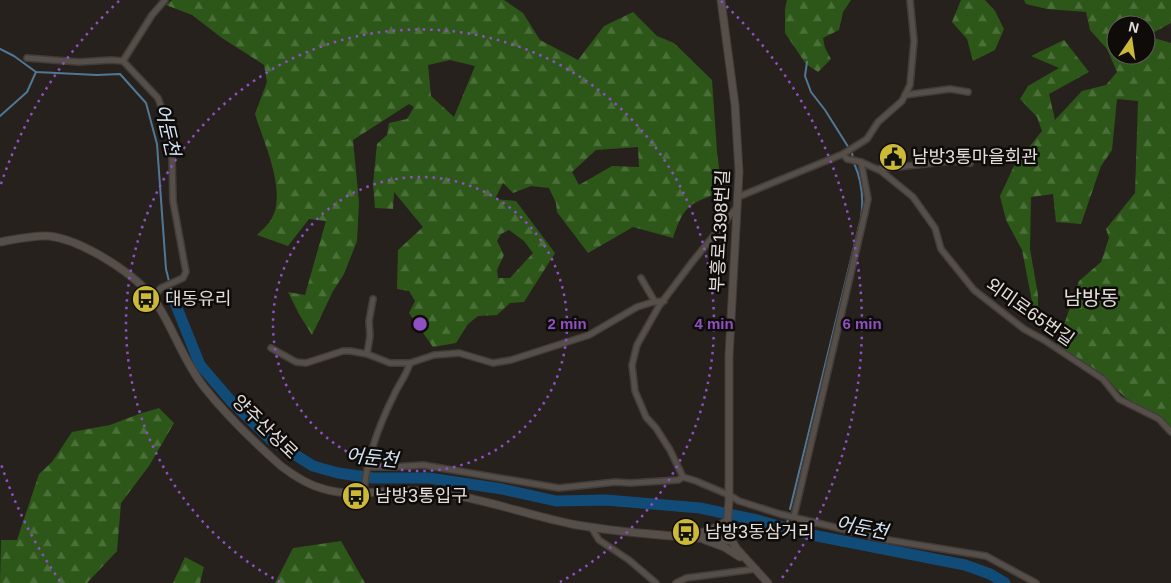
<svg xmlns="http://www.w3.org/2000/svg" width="1171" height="583" font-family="Helvetica,'Noto Sans KR',sans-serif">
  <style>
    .forest { fill: url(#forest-firs); fill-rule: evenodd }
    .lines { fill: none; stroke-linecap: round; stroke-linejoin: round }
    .stream { stroke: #507896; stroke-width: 2 }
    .river { stroke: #114c79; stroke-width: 11 }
    .street-casing { stroke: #433d3a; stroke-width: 8 }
    .secondary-casing { stroke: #433d3a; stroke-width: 9 }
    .street { stroke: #554e49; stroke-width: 5 }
    .secondary { stroke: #554e49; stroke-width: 7 }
    .ring { fill: none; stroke: #9050c5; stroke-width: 2.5; stroke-dasharray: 2.5 5 }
    .labels { text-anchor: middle; stroke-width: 5; stroke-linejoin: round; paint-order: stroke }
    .poi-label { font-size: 18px; fill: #e3dedb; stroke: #0e0b09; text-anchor: start }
    .street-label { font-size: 18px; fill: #e3dedb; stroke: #0e0b09 }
    .water-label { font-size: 19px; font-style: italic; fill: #d3e5f6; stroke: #0e0b09 }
    .quarter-label { font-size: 20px; fill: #e3dedb; stroke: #0e0b09 }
    .centre { fill: #9050c5; stroke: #0e0b09; stroke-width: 2.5 }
    .ring-label { font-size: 15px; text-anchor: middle; font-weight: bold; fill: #9050c5; stroke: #0e0b09; stroke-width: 5; stroke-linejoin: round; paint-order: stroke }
  </style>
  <defs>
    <pattern id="forest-firs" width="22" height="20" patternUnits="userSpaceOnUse" patternTransform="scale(1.25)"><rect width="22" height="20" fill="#2d5718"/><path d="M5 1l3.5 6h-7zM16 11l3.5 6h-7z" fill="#4b6f39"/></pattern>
  </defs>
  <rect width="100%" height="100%" fill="#27211d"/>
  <g class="forest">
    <path d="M 172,0 L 504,0 L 523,13 L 540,40 L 578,60 L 604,26 L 633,12 L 657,36 L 674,43 L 712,80 L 717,152 L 722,191 C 690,205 685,202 673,238 L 633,227 L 588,253 L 557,212 L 556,203 L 549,188 L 531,186 L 513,193 L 503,183 L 495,199 L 516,201 L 555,253 L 524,302 L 510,303 L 497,315 L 478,316 L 468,324 L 456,343 L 433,347 L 409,313 L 415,301 L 409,291 L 397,289 L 398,250 L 423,227 L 394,192 L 393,209 L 375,208 L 373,184 L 377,144 L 387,135 L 389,123 L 407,119 L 414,107 L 409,104 L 353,140 L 359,202 L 357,241 L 344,274 L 333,291 L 312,335 L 299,314 L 288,292 L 305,295 L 326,221 L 309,219 L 288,246 L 257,235 C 262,230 269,224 272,218 C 287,190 263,141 255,114 L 267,82 L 264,65 L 222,38 L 192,15 L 166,5 ZM 450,60 L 475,66 L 454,117 L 431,96 L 428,65 ZM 638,147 L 639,167 L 612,166 L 579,185 L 572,172 L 596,150 ZM 509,230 L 524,241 L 533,253 L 510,278 L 498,278 L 497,270 L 504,255 L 497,241 L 501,234 Z"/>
    <path d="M 787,0 L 851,0 L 843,12 L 839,30 L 823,38 L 825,48 L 831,59 L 818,72 L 806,64 L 785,33 L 785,9 Z"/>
    <path d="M 961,0 L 985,0 L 995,11 L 1004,29 L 995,50 L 973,61 L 967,39 L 952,22 Z"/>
    <path d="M 1024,0 L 1171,0 L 1171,23 L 1147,36 L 1171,43 L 1171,427 L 1159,417 L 1126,398 L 1102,376 L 1057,345 L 1079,281 L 1101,262 L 1109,238 L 1106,229 L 1135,193 L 1138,101 L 1117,99 L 1112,150 L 1101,166 L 1081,224 L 1056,222 L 1053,194 L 1031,197 L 1030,249 L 1038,295 L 1038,325 L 1036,322 L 1022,250 L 1006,220 L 1000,196 L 1014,166 L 1042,131 L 1037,117 L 1020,99 L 1028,86 L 1059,68 L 1031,56 L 1064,40 L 1089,72 L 1049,94 L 1055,120 L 1082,91 L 1106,85 L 1117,72 L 1107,49 L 1090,30 L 1086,12 L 1047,9 L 1026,4 ZM 1116,25 L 1146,25 L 1146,55 L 1116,55 Z"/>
    <path d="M 159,408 L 174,423 L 149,466 L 121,503 L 117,551 L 87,583 L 0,583 L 1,540 L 17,540 L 39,474 L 52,462 L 72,432 L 110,425 L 139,414 Z"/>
    <path d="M 341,541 L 365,583 L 275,583 L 293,548 Z"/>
    <path d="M 185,557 L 204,567 L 200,583 L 173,583 Z"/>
  </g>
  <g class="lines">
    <g class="stream">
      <path d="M 0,49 L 14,56 L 36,72 L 97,75 L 120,74 L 146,103 L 157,144 L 166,269 L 173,298"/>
      <path d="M 807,62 L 805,76 L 811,92 L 825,110 L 852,153 L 853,158"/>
      <path d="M 0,116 L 27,92 L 36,72"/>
      <path d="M 790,509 L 861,218 C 864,198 862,181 854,163"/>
      <path d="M 786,529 L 788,519"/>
    </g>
    <path class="river" d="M 173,298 L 200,365 L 231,401 L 270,439 L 313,466 L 338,473 L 373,478 L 429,478 L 502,489 L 556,501 L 606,500 L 700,508 L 757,520 L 807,534 L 965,565 L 990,574 L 1005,583"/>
    <defs>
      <g id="street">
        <path d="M 27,58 L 79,62 L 111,60 L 123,61 L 158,98 L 169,129 L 172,157 L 173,201 L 186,272 L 183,278 L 161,288 L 153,297"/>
        <path d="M 123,61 L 152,15 L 165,0"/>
        <path d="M 905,95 L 950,89 L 968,92"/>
        <path d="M 843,154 L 847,159 L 861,162 L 881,171 L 913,197 L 935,228 L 941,249 L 974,290 L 1024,329 L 1044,340 L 1103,379 L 1119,399 L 1159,419 L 1171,432"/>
        <path d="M 879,169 L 953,161 L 970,163"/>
        <path d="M 738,197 L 843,154 L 867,139 L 878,122 L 902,101 L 910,85 L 914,41 L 910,0"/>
        <path d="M 641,278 L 655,302"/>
        <path d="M 271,348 L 296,362 L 306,363 L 343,351 L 350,351 L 367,354 L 390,363 L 410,363"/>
        <path d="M 367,354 L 370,336 L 369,321 L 373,299"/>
        <path d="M 368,467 L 393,467 L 423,465 L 559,488 L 616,482 L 630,483 L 678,480 L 683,477 L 696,481 L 729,495 L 739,501 L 780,514 L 888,540 L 986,556 L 1036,583"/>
        <path d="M 683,477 L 670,450 L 656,428 L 646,417 L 635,391 L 632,365 L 637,345 L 659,306 L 693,261 L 737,207"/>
        <path d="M 364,493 C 366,459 379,425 394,395 C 399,384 406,376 410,363 L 434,355 L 459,353 L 493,363 L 511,360 L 589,335 L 637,307 L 653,302 L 664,301"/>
        <path d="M 794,516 L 865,213 L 868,199 L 861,162"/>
        <path d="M 591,527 L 599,540 L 629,560 L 656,583"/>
        <path d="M 676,583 L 686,578 L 756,569"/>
      </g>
      <g id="secondary">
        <path d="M 721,0 L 735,105 L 739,172 L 729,356 L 729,500 L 727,529 L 728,535 L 737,549 L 768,583"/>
        <path d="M 0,242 C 16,239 32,235 49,236 C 82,240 139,275 157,304 C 174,330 184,362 204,387 C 226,415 254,442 281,466 C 294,476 308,485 324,489 C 350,497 377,491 403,491 C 418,490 434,492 448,494 C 492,501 534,517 577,525 C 628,534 680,536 732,541"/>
        <path d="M 696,534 L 709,531 L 727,521"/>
        <path d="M 705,540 L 724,547 L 740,557"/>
      </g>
    </defs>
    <use href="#street" class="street-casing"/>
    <use href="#secondary" class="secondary-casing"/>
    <use href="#street" class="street"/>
    <use href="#secondary" class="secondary"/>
  </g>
  <g class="ring">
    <circle cx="420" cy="324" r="147"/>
    <path d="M280 582A294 294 0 1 1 560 582"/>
    <path d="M60 581A442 442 0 0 1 1 464M1 184A442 442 0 0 1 119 1M721 1A442 442 0 0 1 780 581"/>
  </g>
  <defs>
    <symbol id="civic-disc" viewBox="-11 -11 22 22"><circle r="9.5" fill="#cdb938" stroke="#0e0b09"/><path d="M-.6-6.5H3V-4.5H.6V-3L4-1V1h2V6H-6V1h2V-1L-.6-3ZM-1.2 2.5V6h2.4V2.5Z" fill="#111"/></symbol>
    <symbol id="bus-disc" viewBox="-11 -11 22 22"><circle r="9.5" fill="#cdb938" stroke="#0e0b09"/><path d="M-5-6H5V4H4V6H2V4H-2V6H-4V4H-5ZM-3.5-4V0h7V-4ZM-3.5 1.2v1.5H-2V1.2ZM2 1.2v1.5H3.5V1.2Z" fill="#111"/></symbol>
  </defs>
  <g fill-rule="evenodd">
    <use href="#civic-disc" x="877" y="141" width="32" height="32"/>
    <use href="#bus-disc" x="130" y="283" width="32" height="32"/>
    <use href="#bus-disc" x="340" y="480" width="32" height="32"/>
    <use href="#bus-disc" x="670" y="516" width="32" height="32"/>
  </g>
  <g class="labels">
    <g class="poi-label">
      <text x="912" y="163">남방3통마을회관</text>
      <text x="165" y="305">대동유리</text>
      <text x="375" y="502">남방3통입구</text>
      <text x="705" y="538">남방3동삼거리</text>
    </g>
    <g class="street-label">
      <text transform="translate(720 231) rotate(-87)" y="6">부흥로1398번길</text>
      <text transform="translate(1030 312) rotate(35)" y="6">외미로65번길</text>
      <text transform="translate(265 427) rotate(44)" y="6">양주산성로</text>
    </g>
    <g class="water-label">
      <text transform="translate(168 130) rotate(77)" y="7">어둔천</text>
      <text transform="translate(372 457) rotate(6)" y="7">어둔천</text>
      <text transform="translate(862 527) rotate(11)" y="7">어둔천</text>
    </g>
    <g class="quarter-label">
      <text x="1091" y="305">남방동</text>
    </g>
  </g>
  <circle cx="420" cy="324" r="8" class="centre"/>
  <g class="ring-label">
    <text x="567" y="329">2 min</text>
    <text x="714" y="329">4 min</text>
    <text x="862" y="329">6 min</text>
  </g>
  <g transform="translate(1131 40) rotate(13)"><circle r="24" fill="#0e0b09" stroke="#635f5d"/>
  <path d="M0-4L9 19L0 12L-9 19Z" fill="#cdb938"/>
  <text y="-8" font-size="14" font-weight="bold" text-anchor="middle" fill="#e3dedb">N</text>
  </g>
</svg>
